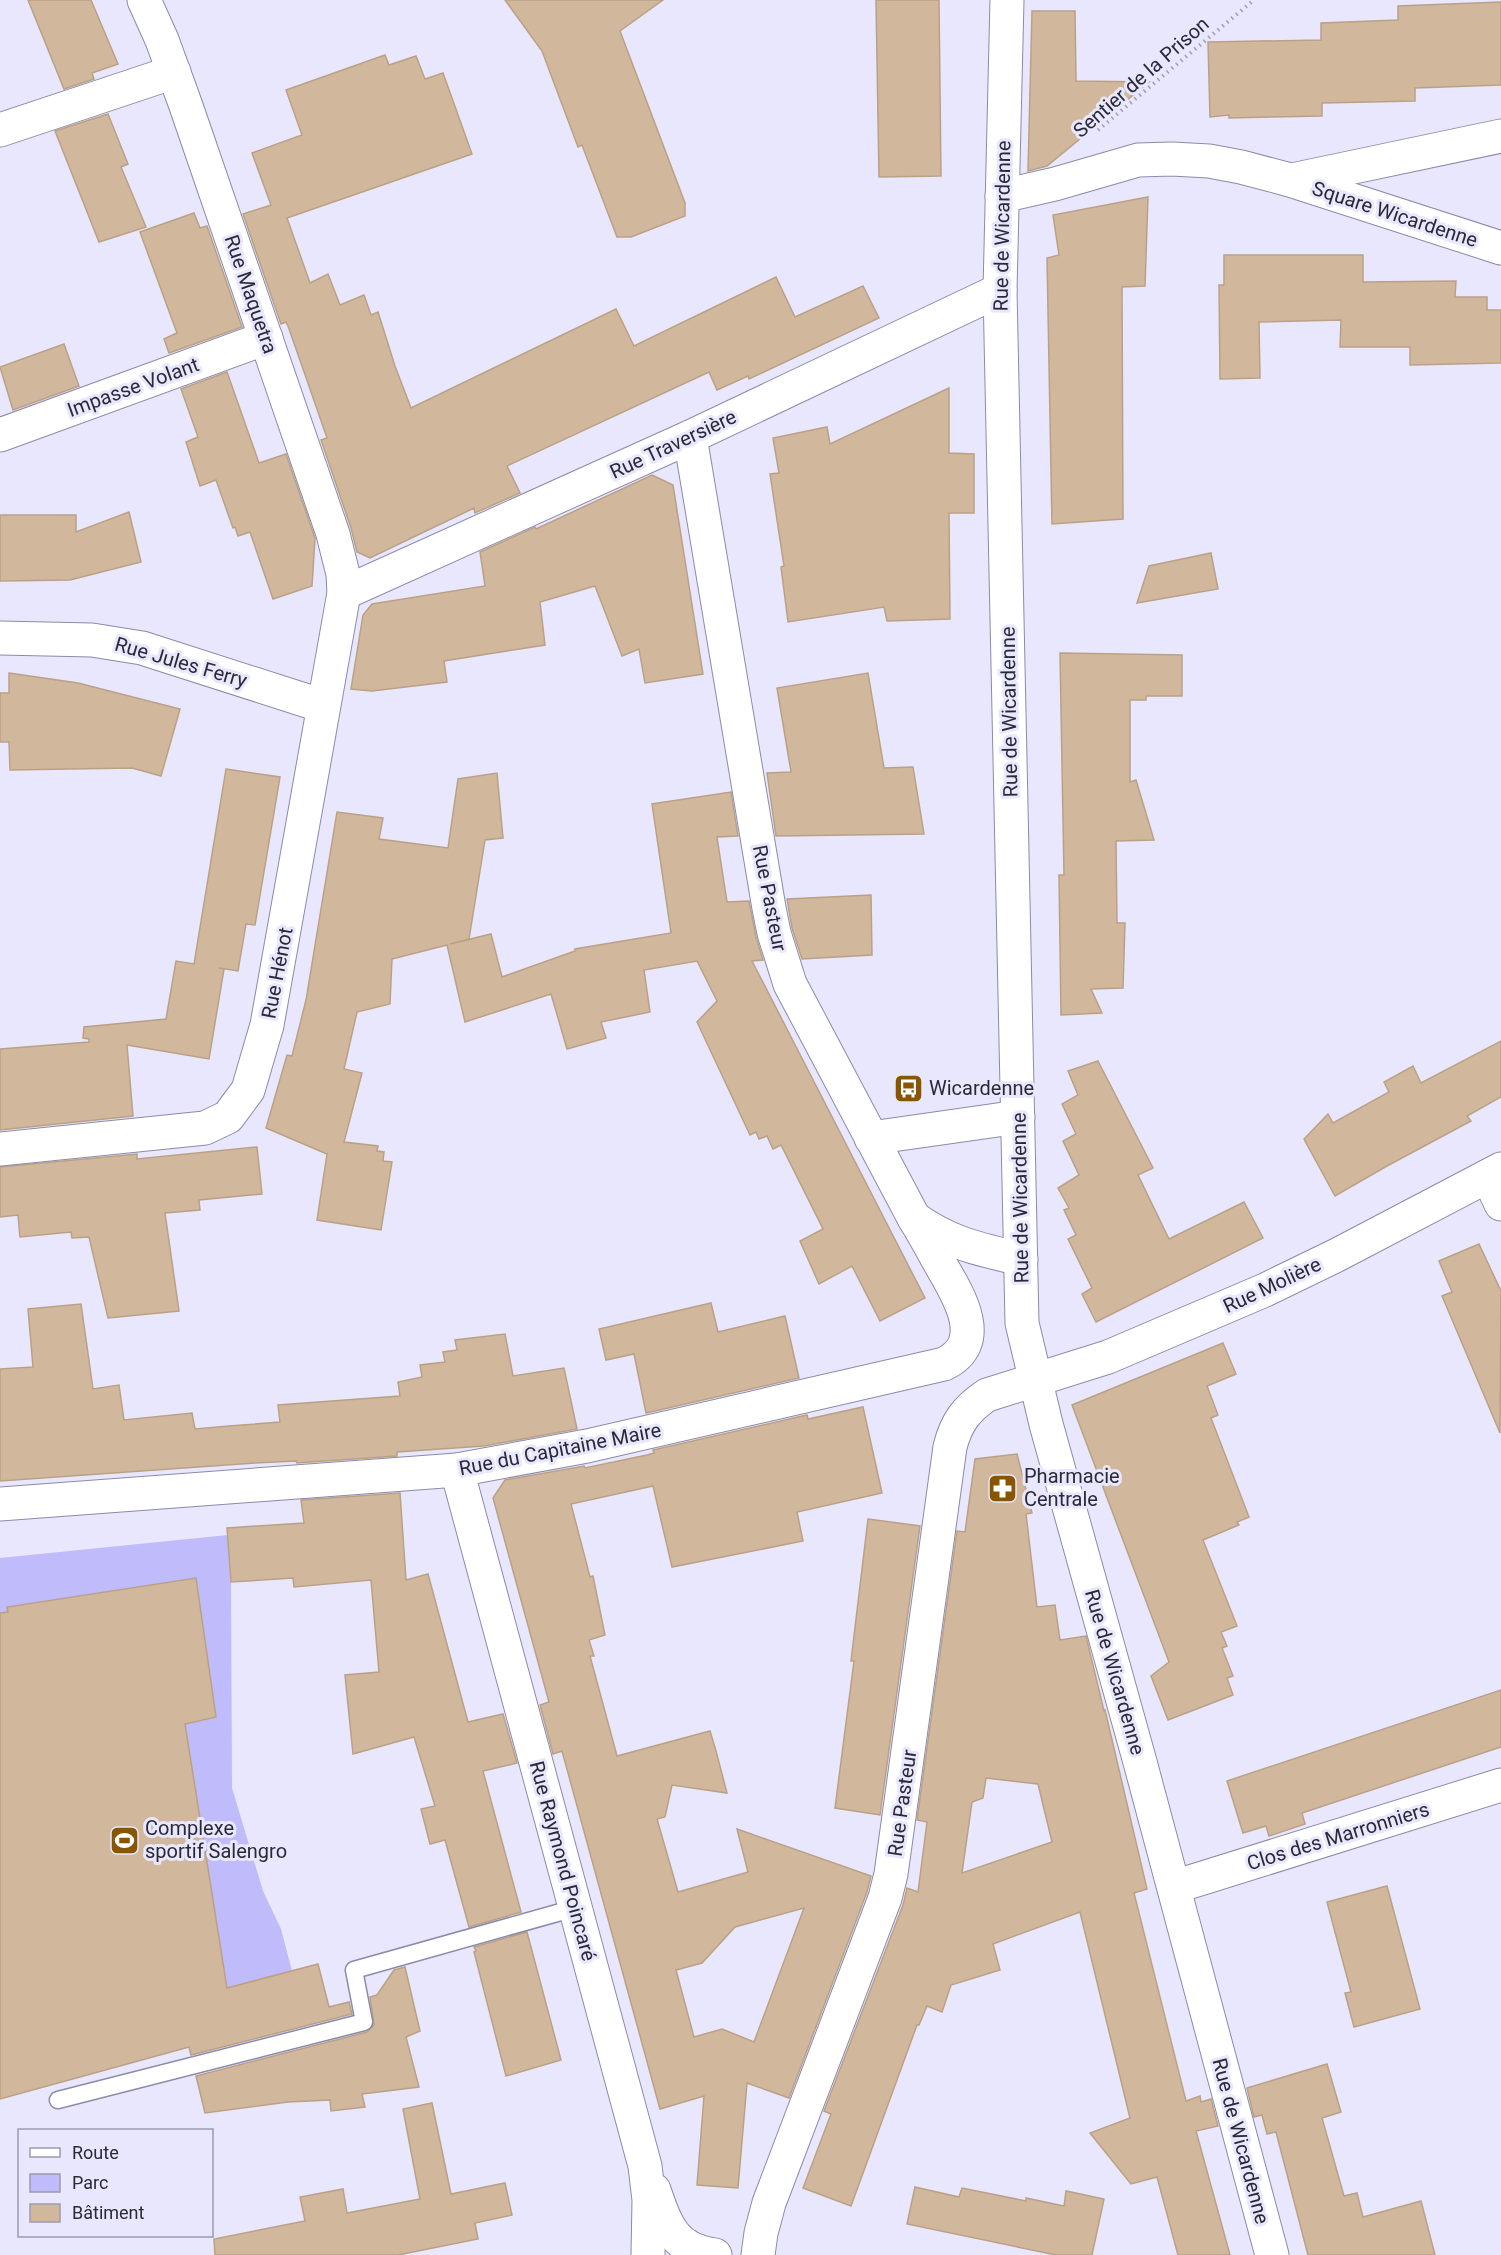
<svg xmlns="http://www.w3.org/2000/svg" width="1501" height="2255" font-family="Roboto,sans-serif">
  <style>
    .green { fill: #c0bbfa }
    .building { fill: #d1b89c; stroke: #baa186; stroke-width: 1.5; fill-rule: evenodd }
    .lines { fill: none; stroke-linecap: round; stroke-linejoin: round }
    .lane-casing { stroke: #8c8aaa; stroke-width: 19 }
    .street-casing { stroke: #8c8aaa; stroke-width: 35 }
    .path { stroke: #a09fb1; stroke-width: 4; stroke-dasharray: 1.5 4.5; stroke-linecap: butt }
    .lane { stroke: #fff; stroke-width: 16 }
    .street { stroke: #fff; stroke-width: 33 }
    .labels { text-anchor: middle; stroke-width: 6; stroke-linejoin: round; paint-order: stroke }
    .street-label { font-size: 20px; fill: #2a2936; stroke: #e8e7fd }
    .poi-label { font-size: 20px; fill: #2a2936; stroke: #e8e7fd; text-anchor: start }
  </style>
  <rect width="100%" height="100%" fill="#e8e7fd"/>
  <path class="green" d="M 228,1535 L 231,1582 L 232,1788 L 263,1891 L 281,1929 L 292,1971 L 0,2051 L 0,1558 Z"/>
  <g class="building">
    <path d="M 28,0 L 91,0 L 118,64 L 92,73 L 94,79 L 64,89 Z"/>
    <path d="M 505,0 L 663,0 L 620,31 L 685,203 L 685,216 L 631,237 L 617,237 L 582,145 L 578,147 L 542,51 Z"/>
    <path d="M 876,0 L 939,0 L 941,176 L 879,177 Z"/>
    <path d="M 1501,2 L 1501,85 L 1415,88 L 1415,101 L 1322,103 L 1322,116 L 1229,118 L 1229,115 L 1210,117 L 1208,42 L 1321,40 L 1321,23 L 1398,20 L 1398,6 Z"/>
    <path d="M 1032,11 L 1075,11 L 1076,81 L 1149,82 L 1047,166 L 1028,171 Z"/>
    <path d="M 385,55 L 389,65 L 416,56 L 425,79 L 443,73 L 472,154 L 287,218 L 310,283 L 328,274 L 340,305 L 364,295 L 371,315 L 378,312 L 395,366 L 411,408 L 616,309 L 634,346 L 776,277 L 795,317 L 863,286 L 879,318 L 749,379 L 748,376 L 717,390 L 709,372 L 507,466 L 520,493 L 475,513 L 474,508 L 370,558 L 357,552 L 351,528 L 321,440 L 327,438 L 309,386 L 288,326 L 286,322 L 281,324 L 243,214 L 271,205 L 252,153 L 302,135 L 286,90 Z"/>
    <path d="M 108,114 L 128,164 L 121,167 L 146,227 L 99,242 L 55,131 Z"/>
    <path d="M 1148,197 L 1145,286 L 1122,287 L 1123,519 L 1052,524 L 1047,258 L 1059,255 L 1053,215 Z"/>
    <path d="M 194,213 L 200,228 L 207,226 L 242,327 L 169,353 L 164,339 L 177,333 L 140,232 Z"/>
    <path d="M 1224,255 L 1363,255 L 1363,282 L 1456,281 L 1455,297 L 1487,297 L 1487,310 L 1501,310 L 1501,363 L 1410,365 L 1410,347 L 1340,347 L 1341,320 L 1259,322 L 1260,378 L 1220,379 L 1219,285 L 1224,285 Z"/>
    <path d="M 64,344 L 79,386 L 13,410 L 0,367 Z"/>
    <path d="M 227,372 L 259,463 L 286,454 L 315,538 L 312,586 L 273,599 L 250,532 L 238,536 L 235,527 L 233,528 L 216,480 L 200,486 L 186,442 L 198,437 L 181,389 Z"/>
    <path d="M 949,388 L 949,453 L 974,454 L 974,513 L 949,513 L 950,619 L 887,621 L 884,607 L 788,622 L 781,567 L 784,566 L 770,474 L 779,473 L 773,438 L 827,427 L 830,444 Z"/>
    <path d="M 652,475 L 673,485 L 703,674 L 645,683 L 639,649 L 622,656 L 595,586 L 540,602 L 545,645 L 444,661 L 447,682 L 372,691 L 351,689 L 363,615 L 372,604 L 485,586 L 480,552 L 535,527 L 536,529 Z"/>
    <path d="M 129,512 L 141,562 L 70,580 L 0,581 L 0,515 L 76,515 L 76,532 Z"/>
    <path d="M 1211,553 L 1218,589 L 1137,603 L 1149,566 Z"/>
    <path d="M 1060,653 L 1182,655 L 1182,696 L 1146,696 L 1146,700 L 1130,700 L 1130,782 L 1136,780 L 1154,840 L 1116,841 L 1117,923 L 1125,923 L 1123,988 L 1091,989 L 1102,1013 L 1061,1015 L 1059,875 L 1064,875 Z"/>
    <path d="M 9,673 L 78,683 L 180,709 L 161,776 L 132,768 L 10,770 L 9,742 L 0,742 L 0,693 L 9,693 Z"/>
    <path d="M 868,673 L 884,768 L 913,767 L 924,834 L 776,836 L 767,773 L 791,772 L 777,688 Z"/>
    <path d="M 226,769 L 280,777 L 255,925 L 246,924 L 238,971 L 219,968 L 224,969 L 209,1059 L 127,1045 L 133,1116 L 0,1130 L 0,1049 L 89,1042 L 89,1039 L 83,1038 L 84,1027 L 166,1019 L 176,961 L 194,964 Z"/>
    <path d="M 497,773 L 503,838 L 485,840 L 469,939 L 450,944 L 491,934 L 502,977 L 575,951 L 575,949 L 671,933 L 652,804 L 731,792 L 738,836 L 717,837 L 727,902 L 749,901 L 756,937 L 763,960 L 752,961 L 925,1298 L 880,1321 L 852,1266 L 819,1284 L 800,1241 L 823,1229 L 781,1145 L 773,1149 L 767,1136 L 759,1139 L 756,1132 L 750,1135 L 697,1022 L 717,1001 L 697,961 L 644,970 L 650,1012 L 601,1022 L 606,1038 L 567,1049 L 551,994 L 465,1022 L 447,945 L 392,959 L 390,1004 L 357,1012 L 344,1069 L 362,1073 L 344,1142 L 378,1146 L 377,1151 L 384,1152 L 383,1161 L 392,1162 L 381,1230 L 317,1220 L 327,1154 L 266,1128 L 287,1055 L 292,1056 L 306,1000 L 337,812 L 383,818 L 379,839 L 448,848 L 458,779 Z"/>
    <path d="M 871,895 L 872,955 L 802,959 L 792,928 L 787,899 Z"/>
    <path d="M 1501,1041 L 1501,1097 L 1467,1116 L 1471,1121 L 1387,1166 L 1335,1196 L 1304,1139 L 1328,1114 L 1333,1123 L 1389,1092 L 1384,1082 L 1413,1066 L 1421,1083 Z"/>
    <path d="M 1098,1061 L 1153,1168 L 1138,1175 L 1169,1239 L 1244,1202 L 1263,1238 L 1096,1322 L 1082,1294 L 1092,1288 L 1068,1239 L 1076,1235 L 1064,1210 L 1069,1208 L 1058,1188 L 1079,1175 L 1063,1141 L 1076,1134 L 1062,1104 L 1078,1095 L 1068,1071 Z"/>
    <path d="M 257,1147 L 262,1194 L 199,1200 L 200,1210 L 165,1213 L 179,1311 L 108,1318 L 89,1237 L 72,1238 L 71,1232 L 20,1237 L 18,1215 L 0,1217 L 0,1167 L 137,1154 L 137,1159 Z"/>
    <path d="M 1479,1244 L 1501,1291 L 1500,1433 L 1442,1296 L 1452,1292 L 1439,1261 Z"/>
    <path d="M 711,1303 L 718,1332 L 785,1316 L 799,1378 L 646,1413 L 634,1354 L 606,1360 L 599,1329 Z"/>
    <path d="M 81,1304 L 93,1389 L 119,1385 L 124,1420 L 192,1413 L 195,1429 L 229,1426 L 280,1422 L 278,1405 L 400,1396 L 398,1382 L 422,1377 L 420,1365 L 445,1362 L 443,1352 L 457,1350 L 455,1340 L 505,1334 L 513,1376 L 564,1368 L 577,1429 L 484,1446 L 397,1452 L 397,1456 L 297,1463 L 296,1461 L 255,1463 L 0,1481 L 0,1369 L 33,1367 L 28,1309 Z"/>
    <path d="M 1223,1343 L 1236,1374 L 1207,1386 L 1218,1415 L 1211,1418 L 1249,1517 L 1237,1522 L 1239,1525 L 1203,1540 L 1237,1626 L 1221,1632 L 1227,1646 L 1222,1648 L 1233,1676 L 1227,1678 L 1233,1695 L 1168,1720 L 1151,1676 L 1169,1662 L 1072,1405 Z"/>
    <path d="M 863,1407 L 882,1493 L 797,1512 L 803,1541 L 672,1567 L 653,1486 L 571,1504 L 590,1577 L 593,1576 L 605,1635 L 589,1640 L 594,1656 L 590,1656 L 617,1756 L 710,1731 L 716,1751 L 727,1793 L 672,1785 L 665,1817 L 657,1819 L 678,1892 L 748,1872 L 737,1829 L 871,1876 L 867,1892 L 789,2098 L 747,2083 L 738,2188 L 697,2185 L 704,2096 L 660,2109 L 562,1751 L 553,1754 L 540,1705 L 549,1702 L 493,1498 L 505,1480 L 584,1466 L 585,1468 L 647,1455 L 654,1453 L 653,1450 L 807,1415 L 808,1419 ZM 804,1908 L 754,2042 L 722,2029 L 694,2037 L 676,1970 L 702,1963 L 735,1927 Z"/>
    <path d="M 1017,1454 L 1032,1513 L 1026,1514 L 1037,1607 L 1055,1605 L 1060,1640 L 1086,1636 L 1104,1711 L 1105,1710 L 1147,1889 L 1134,1893 L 1186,2101 L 1200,2096 L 1201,2102 L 1211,2099 L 1218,2126 L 1196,2131 L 1230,2255 L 1178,2255 L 1157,2177 L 1131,2184 L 1090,2133 L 1130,2118 L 1080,1912 L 993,1944 L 1000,1970 L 951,1985 L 942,2012 L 927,2006 L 919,2025 L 917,2025 L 851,2206 L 803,2188 L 831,2114 L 824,2111 L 903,1905 L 907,1888 L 918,1892 L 927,1822 L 917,1820 L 957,1531 L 965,1532 L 975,1459 ZM 986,1778 L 1038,1784 L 1052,1842 L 962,1873 L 972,1802 L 983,1798 Z"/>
    <path d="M 400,1493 L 406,1580 L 428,1574 L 468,1722 L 503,1714 L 517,1763 L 483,1771 L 521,1912 L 469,1927 L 445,1840 L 430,1844 L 421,1809 L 435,1806 L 414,1737 L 353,1754 L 345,1675 L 379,1672 L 371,1580 L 294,1587 L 293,1578 L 231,1582 L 227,1528 L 304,1523 L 301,1500 Z"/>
    <path d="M 868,1519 L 920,1526 L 880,1815 L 835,1808 L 854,1661 L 851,1661 Z"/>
    <path d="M 196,1578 L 216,1717 L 185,1724 L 227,1988 L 318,1964 L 329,2007 L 349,2002 L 352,2014 L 191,2055 L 189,2047 L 0,2099 L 0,1613 L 8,1612 L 7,1607 Z"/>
    <path d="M 1501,1690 L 1501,1747 L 1302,1813 L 1305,1824 L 1269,1836 L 1266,1826 L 1243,1833 L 1227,1781 Z"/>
    <path d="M 1387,1886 L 1420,2009 L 1354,2027 L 1345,1993 L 1351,1992 L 1327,1902 Z"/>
    <path d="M 527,1932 L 561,2060 L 506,2076 L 474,1952 L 476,1951 L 474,1947 Z"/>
    <path d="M 405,1967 L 420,2031 L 406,2037 L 419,2087 L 362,2094 L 365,2107 L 331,2111 L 330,2100 L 288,2102 L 205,2113 L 196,2076 L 367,2032 L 374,2025 L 370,1997 L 377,1995 L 394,1970 Z"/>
    <path d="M 1327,2064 L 1341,2112 L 1322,2118 L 1344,2196 L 1357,2193 L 1363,2217 L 1421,2201 L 1435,2255 L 1308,2255 L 1276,2132 L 1267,2134 L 1262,2115 L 1254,2117 L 1247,2088 Z"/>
    <path d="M 432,2103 L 451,2194 L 505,2183 L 512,2215 L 475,2223 L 478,2239 L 398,2255 L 215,2255 L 214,2239 L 305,2221 L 300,2197 L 343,2189 L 347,2213 L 420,2199 L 403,2109 Z"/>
    <path d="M 915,2187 L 959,2197 L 962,2188 L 1026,2201 L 1026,2198 L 1064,2206 L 1066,2191 L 1104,2199 L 1092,2255 L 1056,2255 L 907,2224 Z"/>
  </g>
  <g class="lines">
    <defs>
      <path id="lane" d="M 58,2100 L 364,2022 L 354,1970 L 575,1908"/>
      <g id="street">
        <path d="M 1007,0 L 1000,290 L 1022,1323 L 1046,1424 L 1140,1762 L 1272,2255"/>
        <path d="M 0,130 L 174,72"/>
        <path d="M 1292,180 L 1501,136"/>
        <path d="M 1002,196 L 1055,184 L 1138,160 L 1172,159 L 1209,161 L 1241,167 L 1290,180 L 1501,248"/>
        <path d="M 0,435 L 266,338"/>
        <path d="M 690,437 L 769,908 L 774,933 L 790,984 L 914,1218 C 951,1244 978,1249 1021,1259"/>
        <path d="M 344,593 L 690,437 L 1000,290"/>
        <path d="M 0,638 L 92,640 L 142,648 L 323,706"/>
        <path d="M 871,1138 L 1018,1117"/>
        <path d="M 0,1149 L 205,1128 L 228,1117 L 248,1090 L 267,1025 L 344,593 L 343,574 L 333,534 L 186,106 L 162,40 L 144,0"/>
        <path d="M 1488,1176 L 1501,1204"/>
        <path d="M 457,1470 L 645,2166 L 649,2200 L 648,2255"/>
        <path d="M 0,1504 L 457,1470 L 587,1446 L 944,1364 C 988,1343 959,1296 942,1267 C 933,1251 924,1234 914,1218"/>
        <path d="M 1174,1887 L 1501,1785"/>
        <path d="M 654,2190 C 666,2225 674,2250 715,2255"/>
        <path d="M 758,2255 L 761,2233 L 769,2203 L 885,1898 L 891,1874 L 950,1447 C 956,1423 966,1409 987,1395 L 1108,1357 L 1265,1290 L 1337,1255 L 1501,1169"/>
      </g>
    </defs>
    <use href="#lane" class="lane-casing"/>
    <use href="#street" class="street-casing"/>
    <path class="path" d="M 1098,130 L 1254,0"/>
    <use href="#lane" class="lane"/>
    <use href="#street" class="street"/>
  </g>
  <defs>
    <symbol id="bus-square" viewBox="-11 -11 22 22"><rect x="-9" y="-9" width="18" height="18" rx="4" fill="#895501" stroke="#e8e7fd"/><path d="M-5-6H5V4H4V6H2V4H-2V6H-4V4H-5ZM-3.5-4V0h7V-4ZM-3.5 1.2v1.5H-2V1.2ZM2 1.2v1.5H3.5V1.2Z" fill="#fff"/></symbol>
    <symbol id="pharmacy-square" viewBox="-11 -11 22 22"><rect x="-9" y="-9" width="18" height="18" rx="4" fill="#895501" stroke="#e8e7fd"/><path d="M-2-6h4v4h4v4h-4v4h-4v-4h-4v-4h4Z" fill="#fff"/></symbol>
    <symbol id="stadium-square" viewBox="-11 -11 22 22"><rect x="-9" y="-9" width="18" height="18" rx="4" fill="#895501" stroke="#e8e7fd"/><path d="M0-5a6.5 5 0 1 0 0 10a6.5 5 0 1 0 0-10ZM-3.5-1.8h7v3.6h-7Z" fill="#fff"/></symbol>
  </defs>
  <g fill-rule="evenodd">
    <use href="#bus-square" x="892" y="1072" width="33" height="33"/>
    <use href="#pharmacy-square" x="986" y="1472" width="33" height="33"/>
    <use href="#stadium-square" x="108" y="1824" width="33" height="33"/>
  </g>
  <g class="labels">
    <g class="street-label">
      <text transform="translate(1141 77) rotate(-41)" y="7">Sentier de la Prison</text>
      <text transform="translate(1395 214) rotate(18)" y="7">Square Wicardenne</text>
      <text transform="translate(1002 226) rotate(-89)" y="7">Rue de Wicardenne</text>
      <text transform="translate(251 294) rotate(71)" y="7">Rue Maquetra</text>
      <text transform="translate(133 387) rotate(-20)" y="7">Impasse Volant</text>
      <text transform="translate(673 444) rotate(-25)" y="7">Rue Traversière</text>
      <text transform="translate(181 662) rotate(16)" y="7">Rue Jules Ferry</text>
      <text transform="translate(1009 712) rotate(-91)" y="7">Rue de Wicardenne</text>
      <text transform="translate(770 898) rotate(79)" y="7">Rue Pasteur</text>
      <text transform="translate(277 973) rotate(-79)" y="7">Rue Hénot</text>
      <text transform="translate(1020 1198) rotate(-91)" y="7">Rue de Wicardenne</text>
      <text transform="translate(1272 1285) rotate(-25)" y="7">Rue Molière</text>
      <text transform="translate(560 1449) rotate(-11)" y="7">Rue du Capitaine Maire</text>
      <text transform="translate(1115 1672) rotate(74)" y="7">Rue de Wicardenne</text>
      <text transform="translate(902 1803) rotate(-82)" y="7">Rue Pasteur</text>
      <text transform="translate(1338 1836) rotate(-17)" y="7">Clos des Marronniers</text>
      <text transform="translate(563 1861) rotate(75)" y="7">Rue Raymond Poincaré</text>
      <text transform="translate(1241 2141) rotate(75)" y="7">Rue de Wicardenne</text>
    </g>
    <g class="poi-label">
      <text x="929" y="1095">Wicardenne</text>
      <text x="1024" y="1483">Pharmacie<tspan x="1024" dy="23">Centrale</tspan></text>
      <text x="145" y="1835">Complexe<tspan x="145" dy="23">sportif Salengro</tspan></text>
    </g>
  </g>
  <rect x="18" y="2129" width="195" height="108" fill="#e8e7fd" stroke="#9c9bad" stroke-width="1.5"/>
  <rect x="30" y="2148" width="30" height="9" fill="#ffffff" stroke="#9c9bad" stroke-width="1.5"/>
  <text x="72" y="2159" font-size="18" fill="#2a2936">Route</text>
  <rect x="30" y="2174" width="30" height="18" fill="#c0bbfa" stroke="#9c9bad" stroke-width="1.5"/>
  <text x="72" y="2189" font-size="18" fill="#2a2936">Parc</text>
  <rect x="30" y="2204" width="30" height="18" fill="#d1b89c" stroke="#9c9bad" stroke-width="1.5"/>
  <text x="72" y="2219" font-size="18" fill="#2a2936">Bâtiment</text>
</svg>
